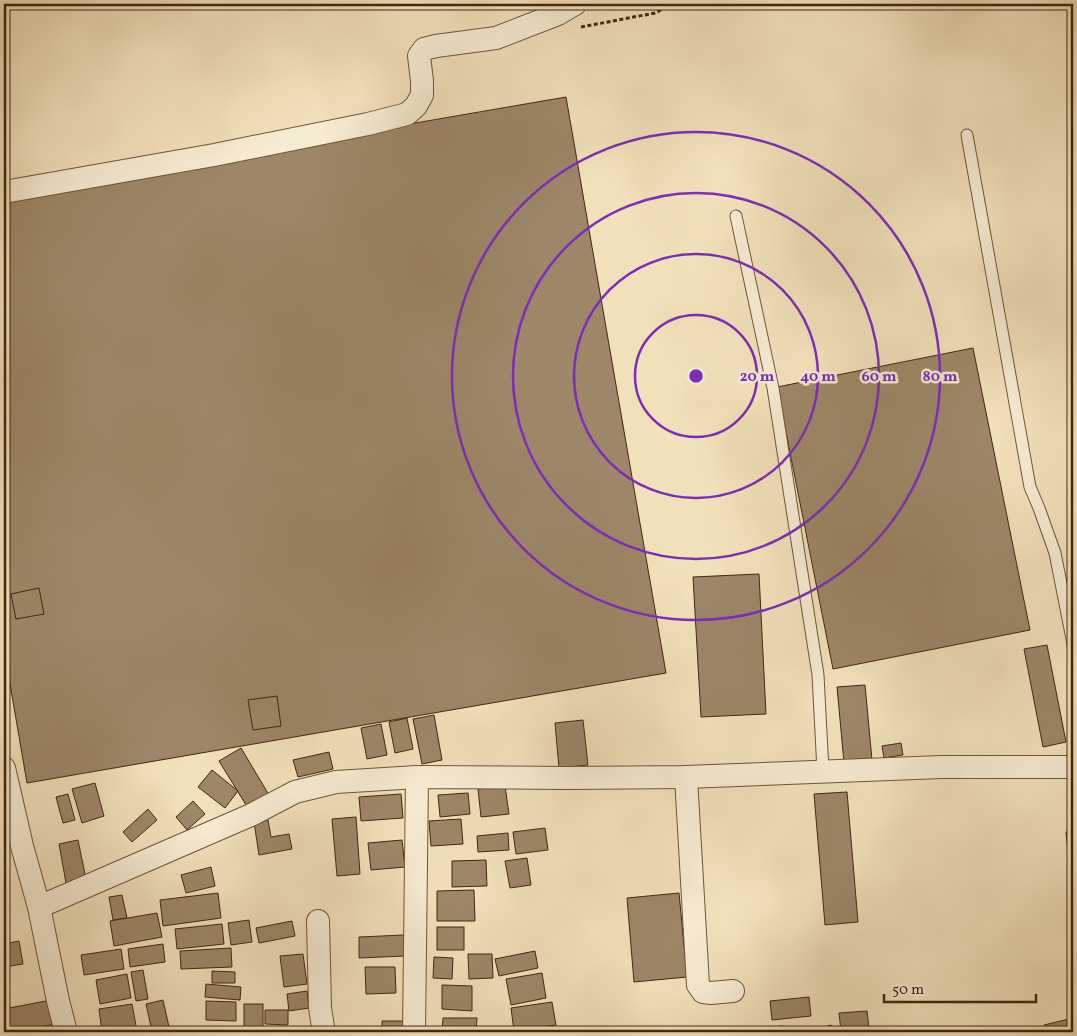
<svg xmlns="http://www.w3.org/2000/svg" width="1077" height="1036" font-family="Vollkorn,serif">
  <style>
    .building { fill: #9d8768; stroke: #43260f }
    .lines { fill: none; stroke-linecap: round; stroke-linejoin: round }
    .lane-casing { stroke: #6e553a; stroke-width: 13 }
    .street-casing { stroke: #6e553a; stroke-width: 24 }
    .path { stroke: #43260f; stroke-width: 3; stroke-dasharray: 4 2.5; stroke-linecap: butt }
    .lane { stroke: #f6ecd2; stroke-width: 11 }
    .street { stroke: #f6ecd2; stroke-width: 22 }
    .ring { fill: none; stroke: #7b2cbf; stroke-width: 2.5 }
    .centre { fill: #7b2cbf; stroke: #f6ecd2; stroke-width: 2.5 }
    .ring-label { font-size: 15px; text-anchor: middle; font-weight: bold; fill: #7b2cbf; stroke: #f6ecd2; stroke-width: 5; stroke-linejoin: round; paint-order: stroke }
  </style>
  <rect width="100%" height="100%" fill="#f1e1ba"/>
  <filter id="stains"><feTurbulence type="fractalNoise" baseFrequency=".004" numOctaves="4"/><feColorMatrix values="0 0 0 0 .2 0 0 0 0 .09 0 0 0 0 .02 0 0 0 .5 -.17"/></filter>
  <radialGradient id="worn" r=".72"><stop offset=".6" stop-color="#630" stop-opacity="0"/><stop offset="1" stop-color="#630" stop-opacity=".3"/></radialGradient>
  <g class="building">
    <path d="M 566,97 L 666,673 L 27,783 L 4,649 L 4,194 Z"/>
    <path d="M 973,348 L 1030,630 L 833,669 L 777,387 Z"/>
    <path d="M 759,574 L 766,714 L 701,717 L 693,577 Z"/>
    <path d="M 39,588 L 44,614 L 16,619 L 11,594 Z"/>
    <path d="M 1047,645 L 1066,742 L 1043,747 L 1024,649 Z"/>
    <path d="M 865,685 L 872,760 L 844,763 L 837,687 Z"/>
    <path d="M 277,696 L 281,726 L 253,730 L 248,700 Z"/>
    <path d="M 434,715 L 442,760 L 422,764 L 413,719 Z"/>
    <path d="M 407,718 L 413,749 L 395,753 L 389,722 Z"/>
    <path d="M 583,720 L 588,765 L 559,768 L 555,723 Z"/>
    <path d="M 381,724 L 387,755 L 367,759 L 361,728 Z"/>
    <path d="M 901,743 L 903,755 L 884,758 L 882,746 Z"/>
    <path d="M 241,748 L 272,800 L 251,813 L 219,761 Z"/>
    <path d="M 329,752 L 333,769 L 298,777 L 293,760 Z"/>
    <path d="M 212,770 L 238,791 L 225,808 L 198,787 Z"/>
    <path d="M 95,783 L 104,816 L 82,823 L 72,789 Z"/>
    <path d="M 505,786 L 509,814 L 481,817 L 478,789 Z"/>
    <path d="M 847,792 L 858,922 L 825,925 L 814,794 Z"/>
    <path d="M 468,793 L 470,814 L 440,817 L 438,795 Z"/>
    <path d="M 68,794 L 75,820 L 63,823 L 56,797 Z"/>
    <path d="M 401,794 L 403,818 L 361,821 L 359,797 Z"/>
    <path d="M 193,801 L 205,814 L 187,830 L 176,817 Z"/>
    <path d="M 148,809 L 157,820 L 132,842 L 123,832 Z"/>
    <path d="M 356,817 L 360,874 L 337,876 L 332,819 Z"/>
    <path d="M 461,819 L 463,844 L 431,846 L 429,821 Z"/>
    <path d="M 268,820 L 271,837 L 289,834 L 292,849 L 259,855 L 254,822 Z"/>
    <path d="M 545,828 L 548,850 L 516,854 L 513,832 Z"/>
    <path d="M 1073,831 L 1073,900 L 1066,832 Z"/>
    <path d="M 508,833 L 509,850 L 478,852 L 477,836 Z"/>
    <path d="M 78,840 L 86,879 L 66,883 L 59,844 Z"/>
    <path d="M 402,840 L 405,867 L 371,870 L 368,843 Z"/>
    <path d="M 527,858 L 531,885 L 510,888 L 505,861 Z"/>
    <path d="M 486,860 L 487,886 L 452,887 L 452,861 Z"/>
    <path d="M 211,867 L 215,886 L 186,893 L 181,875 Z"/>
    <path d="M 474,890 L 475,921 L 437,921 L 437,891 Z"/>
    <path d="M 218,893 L 221,918 L 163,926 L 160,900 Z"/>
    <path d="M 679,893 L 687,977 L 634,982 L 627,898 Z"/>
    <path d="M 122,895 L 127,918 L 113,920 L 109,897 Z"/>
    <path d="M 157,913 L 162,937 L 114,946 L 110,921 Z"/>
    <path d="M 249,920 L 252,942 L 231,945 L 228,923 Z"/>
    <path d="M 292,921 L 295,936 L 259,943 L 256,928 Z"/>
    <path d="M 222,924 L 224,944 L 177,949 L 175,929 Z"/>
    <rect x="437" y="927" width="27" height="23"/>
    <path d="M 404,935 L 405,956 L 359,958 L 359,937 Z"/>
    <path d="M 19,941 L 23,964 L 4,967 L 4,944 Z"/>
    <path d="M 163,944 L 165,962 L 130,967 L 128,949 Z"/>
    <path d="M 231,948 L 232,967 L 181,969 L 180,951 Z"/>
    <path d="M 121,949 L 124,969 L 84,975 L 81,955 Z"/>
    <path d="M 535,951 L 538,968 L 499,976 L 495,959 Z"/>
    <path d="M 303,954 L 307,984 L 284,987 L 280,956 Z"/>
    <path d="M 468,954 L 492,954 L 493,978 L 469,979 Z"/>
    <path d="M 434,957 L 453,958 L 452,979 L 433,978 Z"/>
    <path d="M 365,967 L 395,967 L 396,993 L 366,994 Z"/>
    <path d="M 143,970 L 148,999 L 136,1001 L 131,972 Z"/>
    <path d="M 212,971 L 235,972 L 235,983 L 212,983 Z"/>
    <path d="M 542,973 L 546,998 L 511,1005 L 506,979 Z"/>
    <path d="M 127,974 L 131,998 L 100,1004 L 96,980 Z"/>
    <path d="M 206,984 L 241,987 L 240,1000 L 205,997 Z"/>
    <path d="M 442,985 L 472,986 L 472,1011 L 442,1009 Z"/>
    <path d="M 307,991 L 309,1008 L 289,1011 L 287,994 Z"/>
    <path d="M 809,997 L 811,1016 L 772,1020 L 770,1001 Z"/>
    <path d="M 51,1000 L 56,1024 L 12,1032 L 4,1032 L 4,1009 Z"/>
    <path d="M 163,1000 L 169,1027 L 152,1031 L 146,1004 Z"/>
    <path d="M 206,1001 L 236,1002 L 236,1021 L 206,1020 Z"/>
    <path d="M 552,1002 L 556,1025 L 514,1031 L 511,1008 Z"/>
    <path d="M 132,1004 L 137,1031 L 102,1032 L 99,1009 Z"/>
    <rect x="244" y="1004" width="19" height="28"/>
    <path d="M 265,1010 L 288,1010 L 288,1025 L 265,1024 Z"/>
    <path d="M 867,1011 L 869,1028 L 841,1031 L 839,1013 Z"/>
    <path d="M 443,1018 L 477,1018 L 476,1032 L 442,1032 Z"/>
    <path d="M 1073,1018 L 1073,1032 L 1046,1032 L 1044,1025 Z"/>
    <path d="M 382,1021 L 406,1021 L 405,1032 L 382,1032 Z"/>
    <path d="M 831,1025 L 833,1032 L 818,1032 L 817,1029 Z"/>
    <path d="M 783,1026 L 783,1032 L 759,1032 L 759,1028 Z"/>
    <path d="M 672,1027 L 719,1028 L 719,1032 L 672,1032 Z"/>
  </g>
  <g class="lines">
    <defs>
      <g id="lane">
        <path d="M 967,135 L 1030,487 L 1039,508 L 1055,553 L 1073,644"/>
        <path d="M 736,216 L 773,388 L 818,675 L 823,771"/>
      </g>
      <g id="street">
        <path d="M 4,192 L 214,155 L 368,124 L 407,114 L 416,106 L 422,95 L 422,81 L 419,56 L 424,49 L 436,46 L 496,38 L 558,14 L 575,4"/>
        <path d="M 4,768 L 22,846 L 39,907 L 58,1001 L 66,1032"/>
        <path d="M 686,777 L 698,985 L 703,992 L 711,993 L 733,991"/>
        <path d="M 39,907 L 251,815 L 295,792 L 336,782 L 417,777 L 568,778 L 686,777 L 941,767 L 1073,767"/>
        <path d="M 318,921 L 320,1008 L 323,1027 L 322,1032"/>
        <path d="M 414,1032 L 417,777"/>
      </g>
    </defs>
    <use href="#lane" class="lane-casing"/>
    <use href="#street" class="street-casing"/>
    <path class="path" d="M 581,27 L 655,13 L 673,4"/>
    <use href="#lane" class="lane"/>
    <use href="#street" class="street"/>
  </g>
  <g class="ring">
    <circle cx="696" cy="376" r="61"/>
    <circle cx="696" cy="376" r="122"/>
    <circle cx="696" cy="376" r="183"/>
    <circle cx="696" cy="376" r="244"/>
  </g>
  <circle cx="696" cy="376" r="8" class="centre"/>
  <g class="ring-label">
    <text x="757" y="381">20 m</text>
    <text x="818" y="381">40 m</text>
    <text x="879" y="381">60 m</text>
    <text x="940" y="381">80 m</text>
  </g>
  <rect width="1077" height="1036" fill="none" stroke="#f1e1ba" stroke-width="20"/>
  <rect x="5" y="5" width="1067" height="1026" fill="none" stroke="#43260f" stroke-width="2.5"/>
  <rect x="10" y="10" width="1057" height="1016" fill="none" stroke="#43260f"/>
  <path d="M884 994v8h152v-8" fill="none" stroke="#43260f" stroke-width="2.5"/>
  <text x="892" y="994" font-size="15" fill="#43260f" stroke="#f6ecd2" stroke-width="4" paint-order="stroke">50 m</text>
  <rect width="100%" height="100%" filter="url(#stains)"/>
  <rect width="100%" height="100%" fill="url(#worn)"/>
</svg>
